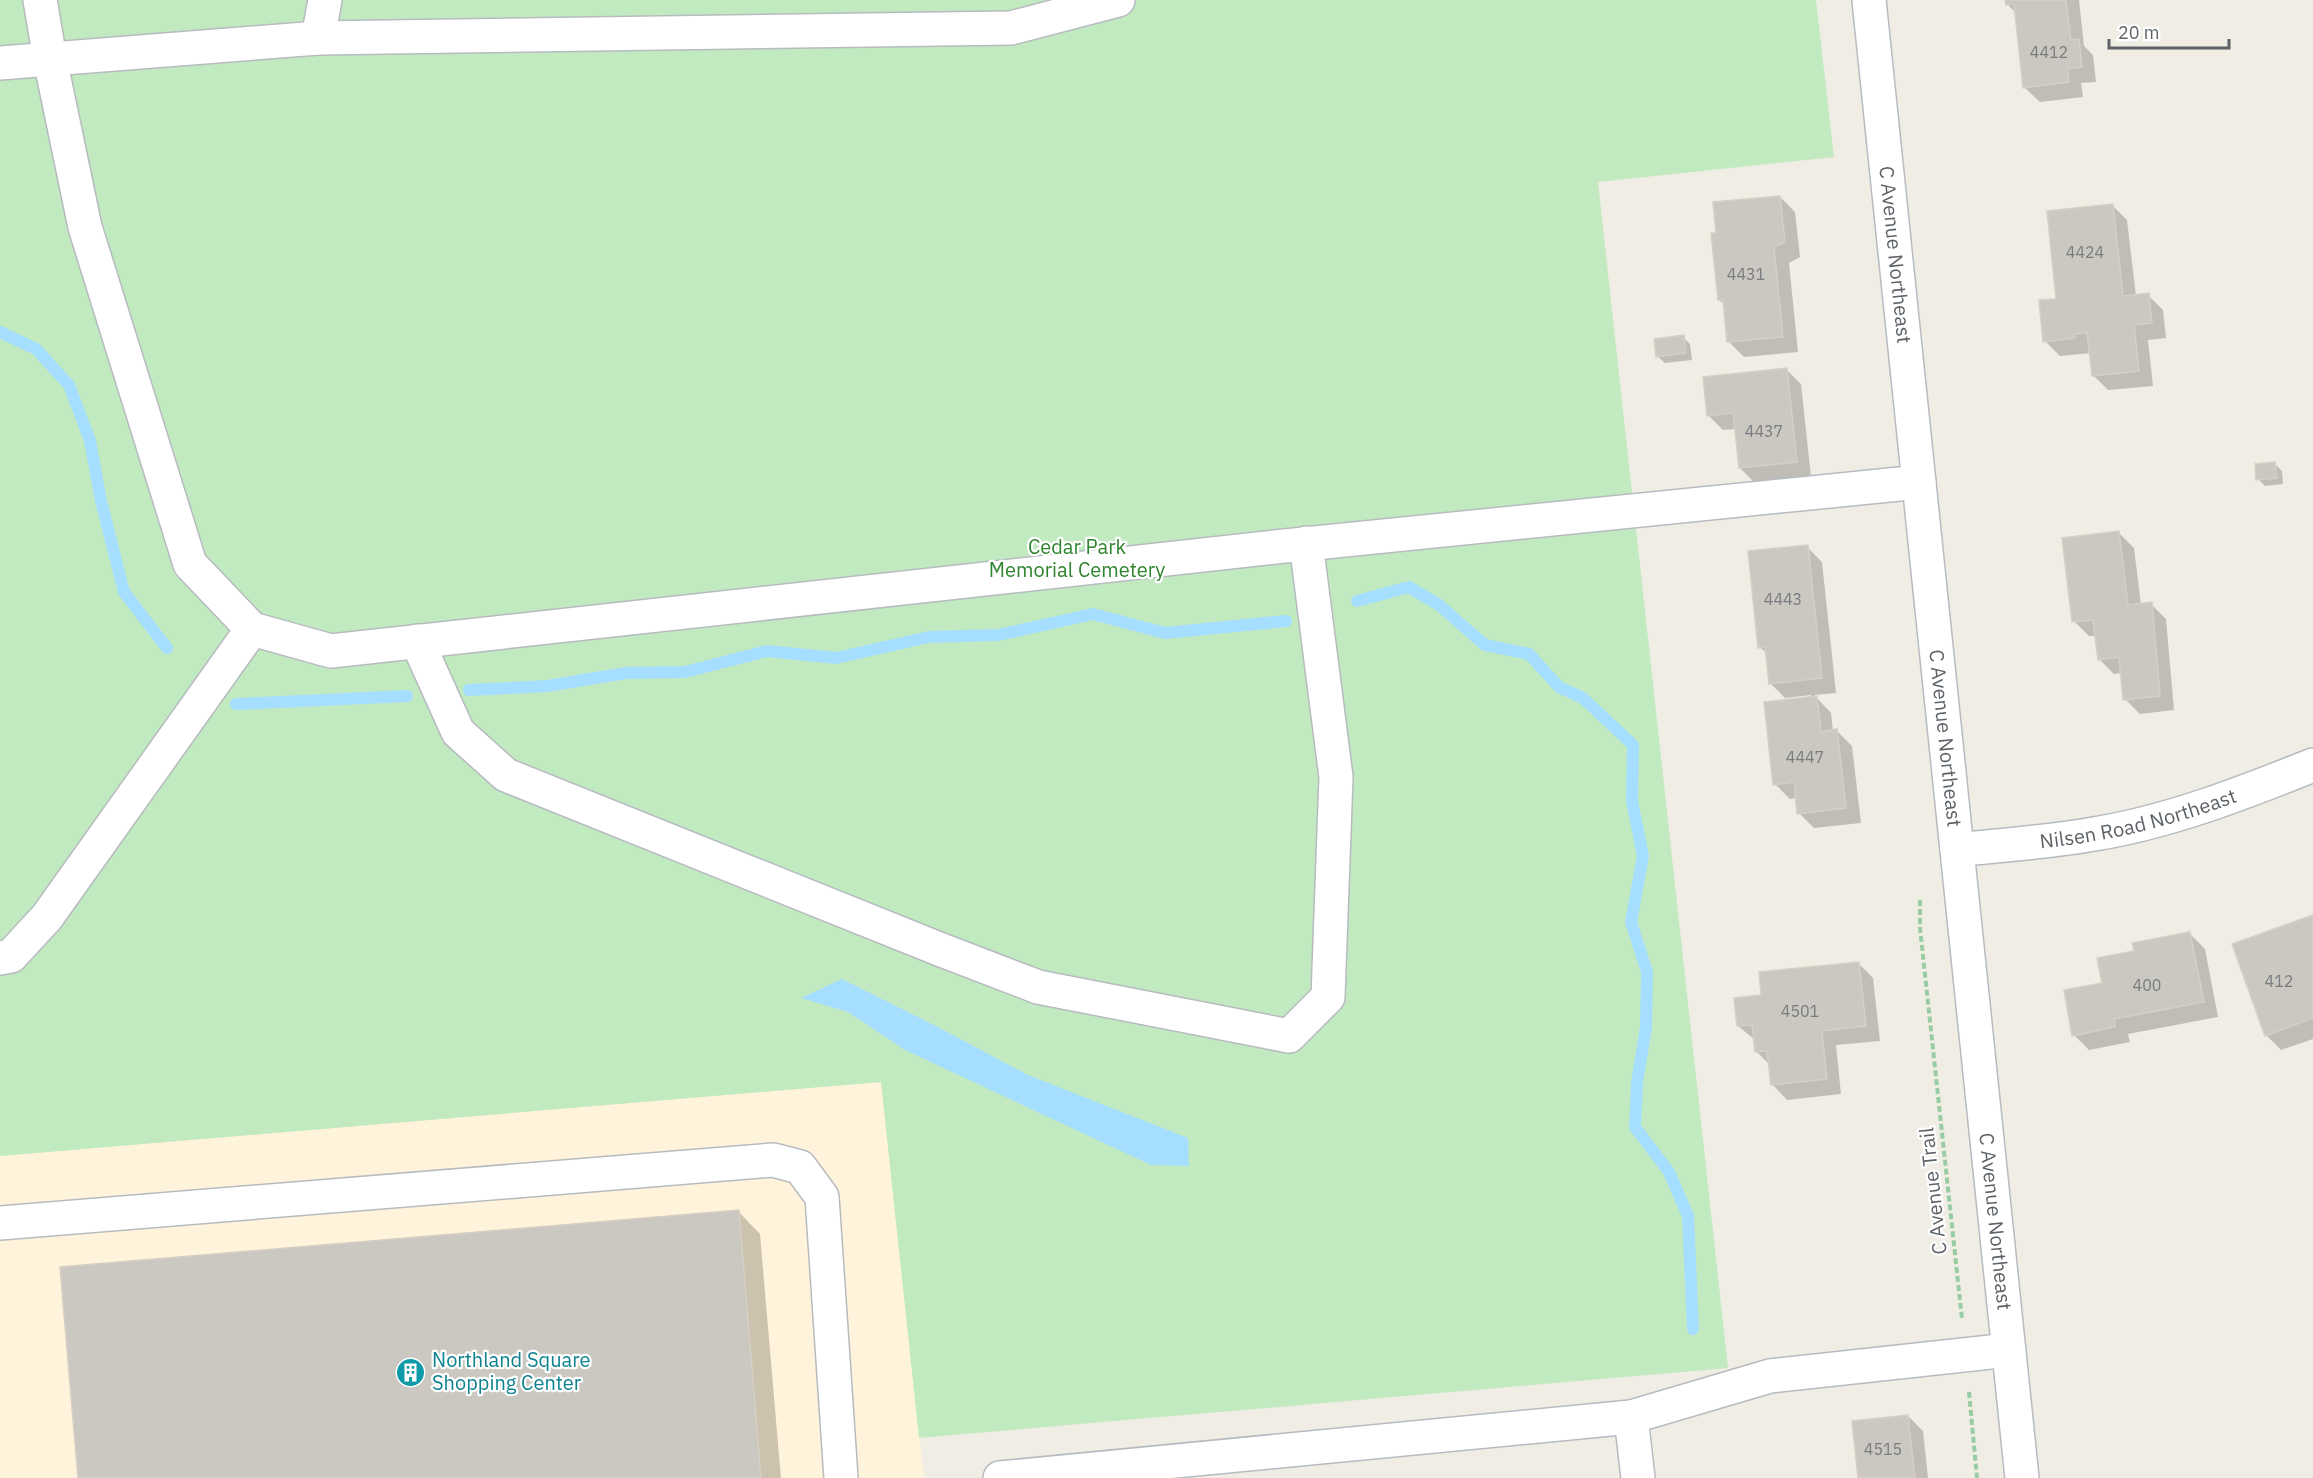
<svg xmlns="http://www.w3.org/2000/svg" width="2313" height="1478" font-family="'IBM Plex Sans',sans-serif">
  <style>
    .commercial { fill: #fff4db }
    .green { fill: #c2eac0 }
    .water { fill: #a6deff }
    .shadow { fill: #0003 }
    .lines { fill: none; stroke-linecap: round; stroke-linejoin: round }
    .stream { stroke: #a6deff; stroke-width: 12 }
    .building { fill: #cbc8c2; stroke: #d6cfc3; stroke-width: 1.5 }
    .minor-casing { stroke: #b7bbc0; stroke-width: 36 }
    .path { stroke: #98cca3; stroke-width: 4; stroke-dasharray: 6 3; stroke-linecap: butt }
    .minor { stroke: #fff; stroke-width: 33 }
    .labels { text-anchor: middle; stroke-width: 4.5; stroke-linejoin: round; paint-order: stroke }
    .number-label { font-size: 16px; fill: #787c7e }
    .street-label { font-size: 20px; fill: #5d6267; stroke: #fff }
    .park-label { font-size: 20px; fill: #2f842e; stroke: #fff }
    .culture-label { font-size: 20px; fill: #0d838f; stroke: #fff; text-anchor: start }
  </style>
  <rect width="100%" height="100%" fill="#f0ede5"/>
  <path class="commercial" d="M 881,1082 L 924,1478 L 0,1478 L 0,1156 Z"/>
  <path class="green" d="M 0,0 L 1816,0 L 1834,157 L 1598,182 L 1728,1368 L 919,1438 L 881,1082 L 0,1156 Z"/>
  <path class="water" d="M 842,979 L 934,1025 L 1028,1075 L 1188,1138 L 1189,1166 L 1151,1165 L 905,1050 L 848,1012 L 801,998 Z"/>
  <g class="shadow">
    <path d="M 2007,0 L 2079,0 L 2084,46 L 2093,55 L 2096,82 L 2081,83 L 2083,97 L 2040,102 L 2024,87 L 2016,13 L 2007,4 Z"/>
    <path d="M 1780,197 L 1795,212 L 1800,257 L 1789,263 L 1798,352 L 1744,357 L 1729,342 L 1725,305 L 1719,300 L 1718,234 Z"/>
    <path d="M 2112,205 L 2127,220 L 2136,296 L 2148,295 L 2163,310 L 2166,338 L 2148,340 L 2153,386 L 2108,390 L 2093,375 L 2091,353 L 2060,356 L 2045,341 L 2057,300 Z"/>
    <path d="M 1683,337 L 1690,344 L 1692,360 L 1665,363 L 1657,356 Z"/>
    <path d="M 1786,369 L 1801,384 L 1811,477 L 1755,483 L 1740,468 L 1736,429 L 1723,430 L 1708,415 Z"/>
    <path d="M 2275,464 L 2282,471 L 2283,484 L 2265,486 L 2258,479 Z"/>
    <path d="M 2119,533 L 2134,548 L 2141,605 L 2151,604 L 2166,619 L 2174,710 L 2140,714 L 2125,699 L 2122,673 L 2114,674 L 2099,659 L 2096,636 L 2089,636 L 2074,621 Z"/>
    <path d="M 1807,547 L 1822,562 L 1836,693 L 1814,695 L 1831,713 L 1833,731 L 1837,731 L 1852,746 L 1861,823 L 1814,828 L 1799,813 L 1797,798 L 1790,799 L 1775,784 L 1811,698 L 1811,695 L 1785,698 L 1770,683 L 1767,654 L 1760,647 Z"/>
    <path d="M 2313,917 L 2313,1039 L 2281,1050 L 2266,1035 Z"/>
    <path d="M 2190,934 L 2205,949 L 2218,1017 L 2128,1034 L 2130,1042 L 2089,1050 L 2074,1035 L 2104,984 L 2136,952 Z"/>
    <path d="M 1858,963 L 1873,978 L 1880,1041 L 1836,1045 L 1841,1094 L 1787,1100 L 1772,1084 L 1770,1065 L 1756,1051 L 1755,1040 L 1738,1026 L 1763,997 Z"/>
    <path d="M 738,1211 L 760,1234 L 781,1478 L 80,1478 Z"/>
    <path d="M 1908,1416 L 1923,1431 L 1928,1478 L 1859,1478 Z"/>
  </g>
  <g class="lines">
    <g class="stream">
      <path d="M 0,332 L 36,349 L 69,385 L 90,441 L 101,501 L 124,592 L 167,648"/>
      <path d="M 1357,601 L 1409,587 L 1439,605 L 1485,645 L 1529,654 L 1559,687 L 1583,698 L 1633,745 L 1632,801 L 1643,856 L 1631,922 L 1647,972 L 1646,1027 L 1637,1083 L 1635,1127 L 1669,1172 L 1688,1216 L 1693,1329"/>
      <path d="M 469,690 L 547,686 L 626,673 L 685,672 L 767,651 L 836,658 L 929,637 L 998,635 L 1093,614 L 1165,633 L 1286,621"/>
      <path d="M 236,704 L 407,696"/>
    </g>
  </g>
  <g class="building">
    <path d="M 2005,0 L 2066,0 L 2071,40 L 2079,39 L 2082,67 L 2067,69 L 2069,82 L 2023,88 L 2014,4 L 2006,5 Z"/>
    <path d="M 1780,196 L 1785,242 L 1774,247 L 1783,337 L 1727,342 L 1723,300 L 1718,300 L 1711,233 L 1716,233 L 1713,202 Z"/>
    <path d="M 2113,204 L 2123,296 L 2149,293 L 2152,323 L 2134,325 L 2139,371 L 2092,376 L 2087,333 L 2075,334 L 2075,338 L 2043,342 L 2039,300 L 2056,299 L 2047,211 Z"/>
    <path d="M 1684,335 L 1686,353 L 1656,357 L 1654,339 Z"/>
    <path d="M 1787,368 L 1797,462 L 1739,468 L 1733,413 L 1707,416 L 1703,377 Z"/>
    <path d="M 2275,462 L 2277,478 L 2256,480 L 2255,464 Z"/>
    <path d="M 2119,531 L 2128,605 L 2152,602 L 2160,696 L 2123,700 L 2119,657 L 2098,660 L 2093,620 L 2072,622 L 2062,538 Z"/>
    <path d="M 1808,545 L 1822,678 L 1769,684 L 1765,647 L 1758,648 L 1748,551 Z"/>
    <path d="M 1817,696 L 1821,732 L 1837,729 L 1846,808 L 1797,814 L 1794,782 L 1773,785 L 1764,702 Z"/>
    <path d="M 2313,915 L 2313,1018 L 2265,1036 L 2232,944 Z"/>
    <path d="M 2190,932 L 2204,1002 L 2114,1019 L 2115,1027 L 2072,1036 L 2064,990 L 2102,983 L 2097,958 L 2134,951 L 2132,943 Z"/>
    <path d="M 1859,962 L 1866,1026 L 1822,1031 L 1827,1079 L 1771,1085 L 1767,1051 L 1755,1052 L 1752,1025 L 1737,1026 L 1734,998 L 1761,995 L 1759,972 Z"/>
    <path d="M 739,1210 L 761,1478 L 78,1478 L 60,1267 Z"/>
    <path d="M 1908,1415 L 1915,1478 L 1858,1478 L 1852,1421 Z"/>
  </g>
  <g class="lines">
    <defs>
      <g id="minor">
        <path d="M 40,0 L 50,59 L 85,227 L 190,564 L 252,629 L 331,651 L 1275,547 L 1919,482"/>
        <path id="s1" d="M 1869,0 L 2022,1478"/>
        <path d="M 318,38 L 325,0"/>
        <path d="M 0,63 L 318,38 L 1011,28 L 1118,0"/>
        <path d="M 417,641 L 458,732 L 506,775 L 939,949 L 1038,987 L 1289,1036 L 1328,997 L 1336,777 L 1306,543"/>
        <path id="s2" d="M 1957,850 C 2002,845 2049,842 2094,834 C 2169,822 2243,793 2313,765"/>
        <path d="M 0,958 L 11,956 L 47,917 L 252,629"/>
        <path d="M 0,1223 L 773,1160 L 800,1167 L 822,1197 L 841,1478"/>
        <path d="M 1631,1417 L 1638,1478"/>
        <path d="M 1000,1478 L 1631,1417 L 1770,1376 L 2009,1350"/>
      </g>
    </defs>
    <use href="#minor" class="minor-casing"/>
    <g class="path">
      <path d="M 1920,900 L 1920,928 L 1962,1319"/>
      <path d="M 1969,1392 L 1977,1478"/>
    </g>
    <use href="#minor" class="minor"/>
  </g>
  <defs>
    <symbol id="building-disc" viewBox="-11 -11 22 22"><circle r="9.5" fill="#0f9aa8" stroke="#fff"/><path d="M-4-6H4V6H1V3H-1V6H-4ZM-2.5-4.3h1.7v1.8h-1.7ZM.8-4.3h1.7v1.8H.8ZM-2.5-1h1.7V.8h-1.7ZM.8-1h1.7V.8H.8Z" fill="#fff"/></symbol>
  </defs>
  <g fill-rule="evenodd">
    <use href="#building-disc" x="394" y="1356" width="33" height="33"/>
  </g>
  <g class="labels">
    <g class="number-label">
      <text x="2049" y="58">4412</text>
      <text x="2085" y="258">4424</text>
      <text x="1746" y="280">4431</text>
      <text x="1764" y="437">4437</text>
      <text x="1783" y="605">4443</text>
      <text x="1805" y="763">4447</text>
      <text x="2279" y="987">412</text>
      <text x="2147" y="991">400</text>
      <text x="1800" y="1017">4501</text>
      <text x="1883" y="1455">4515</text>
    </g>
    <g class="street-label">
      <text dy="7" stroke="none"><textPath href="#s1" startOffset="256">C Avenue Northeast</textPath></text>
      <text dy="7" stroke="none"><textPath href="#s1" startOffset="742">C Avenue Northeast</textPath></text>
      <text dy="7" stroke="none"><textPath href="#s2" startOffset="184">Nilsen Road Northeast</textPath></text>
      <text transform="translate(1933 1191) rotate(-96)" y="7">C Avenue Trail</text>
      <text dy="7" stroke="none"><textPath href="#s1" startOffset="1228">C Avenue Northeast</textPath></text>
    </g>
    <g class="park-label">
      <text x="1077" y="554">Cedar Park<tspan x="1077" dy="23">Memorial Cemetery</tspan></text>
    </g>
    <g class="culture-label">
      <text x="432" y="1367">Northland Square<tspan x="432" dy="23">Shopping Center</tspan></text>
    </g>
  </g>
  <path d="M2109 39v9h120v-9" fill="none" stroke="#5d6267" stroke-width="3"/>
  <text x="2118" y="39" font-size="18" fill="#5d6267" stroke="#ffffff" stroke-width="4.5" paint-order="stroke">20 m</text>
</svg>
